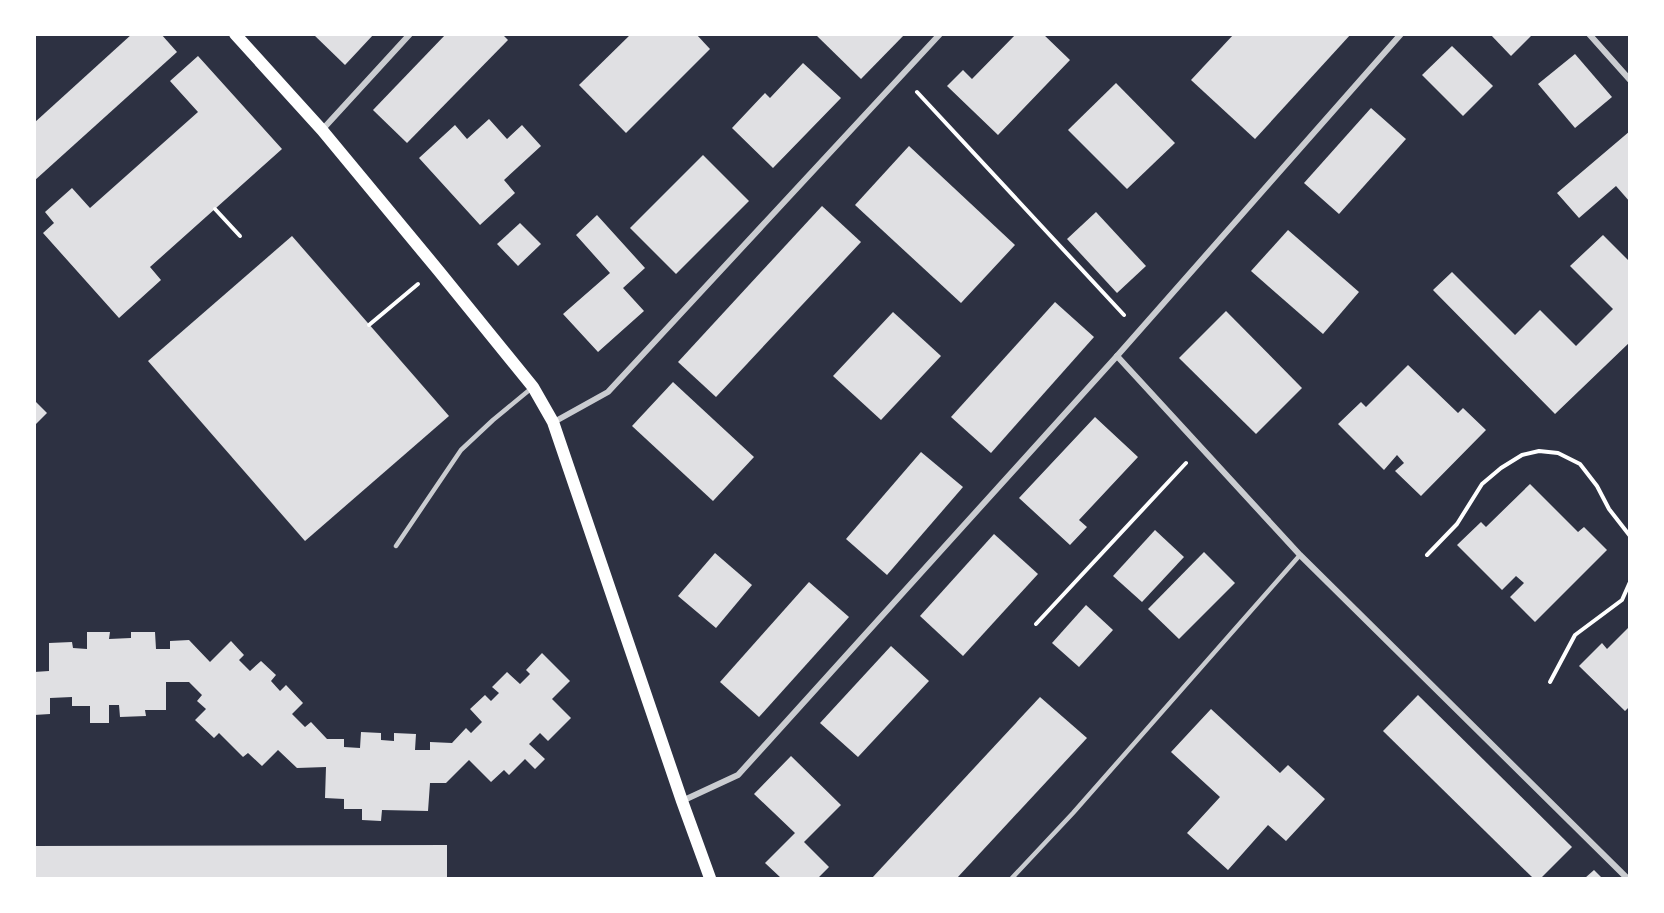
<svg xmlns="http://www.w3.org/2000/svg" width="1664" height="913" font-family="Lato,sans-serif">
  <style>
    .building { fill: #e0e0e3 }
    .lines { fill: none; stroke-linecap: round; stroke-linejoin: round }
    .path { stroke: #fff; stroke-width: 4 }
    .service { stroke: #caccd0; stroke-width: 4.5 }
    .minor { stroke: #caccd0; stroke-width: 6 }
    .secondary { stroke: #fff; stroke-width: 12 }
  </style>
  <rect width="100%" height="100%" fill="#2d3142"/>
  <g class="building">
    <path d="M 132,34 L 161,34 L 177,52 L 34,181 L 34,123 Z"/>
    <path d="M 313,34 L 374,34 L 345,65 Z"/>
    <path d="M 446,34 L 502,34 L 508,40 L 407,143 L 373,110 Z"/>
    <path d="M 631,34 L 696,34 L 710,49 L 626,133 L 579,85 Z"/>
    <path d="M 815,34 L 905,34 L 861,79 Z"/>
    <path d="M 1016,34 L 1043,34 L 1070,60 L 998,135 L 947,86 L 963,70 L 972,79 Z"/>
    <path d="M 1234,34 L 1351,34 L 1255,139 L 1191,80 Z"/>
    <path d="M 1490,34 L 1533,34 L 1511,56 Z"/>
    <path d="M 1452,46 L 1493,86 L 1463,116 L 1422,75 Z"/>
    <path d="M 1575,54 L 1612,97 L 1575,128 L 1538,84 Z"/>
    <path d="M 198,56 L 282,149 L 150,267 L 161,280 L 119,318 L 43,233 L 54,223 L 45,212 L 72,188 L 90,208 L 198,112 L 170,81 Z"/>
    <path d="M 803,63 L 841,98 L 773,168 L 732,128 L 765,93 L 770,98 Z"/>
    <path d="M 1116,83 L 1175,143 L 1127,189 L 1068,130 Z"/>
    <path d="M 1371,108 L 1406,139 L 1339,214 L 1304,183 Z"/>
    <path d="M 489,119 L 507,139 L 522,125 L 541,146 L 504,180 L 515,193 L 480,225 L 419,158 L 455,125 L 467,139 Z"/>
    <path d="M 1630,131 L 1630,202 L 1616,186 L 1579,218 L 1557,193 Z"/>
    <path d="M 909,146 L 1015,245 L 961,303 L 855,205 Z"/>
    <path d="M 703,155 L 749,201 L 676,274 L 630,228 Z"/>
    <path d="M 822,206 L 861,242 L 716,397 L 678,362 Z"/>
    <path d="M 1096,212 L 1146,266 L 1117,293 L 1067,239 Z"/>
    <path d="M 597,215 L 645,268 L 623,288 L 644,311 L 598,352 L 563,314 L 610,273 L 576,235 Z"/>
    <path d="M 520,223 L 541,244 L 518,266 L 497,244 Z"/>
    <path d="M 1288,230 L 1359,292 L 1323,334 L 1251,271 Z"/>
    <path d="M 1603,235 L 1630,262 L 1630,342 L 1555,414 L 1433,290 L 1452,272 L 1515,335 L 1540,310 L 1576,346 L 1613,309 L 1570,266 Z"/>
    <path d="M 292,236 L 449,416 L 305,541 L 148,361 Z"/>
    <path d="M 1055,302 L 1094,337 L 991,453 L 951,417 Z"/>
    <path d="M 1226,311 L 1302,388 L 1256,434 L 1179,358 Z"/>
    <path d="M 893,312 L 941,356 L 881,420 L 833,376 Z"/>
    <path d="M 1408,365 L 1458,413 L 1463,408 L 1486,430 L 1421,496 L 1395,471 L 1404,463 L 1397,455 L 1384,470 L 1338,424 L 1361,402 L 1366,407 Z"/>
    <path d="M 673,382 L 754,457 L 713,501 L 632,426 Z"/>
    <path d="M 34,400 L 47,413 L 34,426 Z"/>
    <path d="M 1095,417 L 1138,457 L 1079,520 L 1087,527 L 1070,545 L 1019,498 Z"/>
    <path d="M 921,452 L 963,487 L 887,575 L 846,539 Z"/>
    <path d="M 1530,484 L 1578,532 L 1584,527 L 1607,550 L 1535,622 L 1510,597 L 1524,583 L 1516,576 L 1502,590 L 1457,545 L 1481,522 L 1486,527 Z"/>
    <path d="M 1155,530 L 1184,557 L 1142,602 L 1113,576 Z"/>
    <path d="M 994,534 L 1038,574 L 963,656 L 920,616 Z"/>
    <path d="M 1204,552 L 1235,583 L 1179,639 L 1148,609 Z"/>
    <path d="M 715,553 L 752,585 L 716,628 L 678,596 Z"/>
    <path d="M 809,582 L 849,617 L 759,717 L 720,682 Z"/>
    <path d="M 1086,605 L 1113,630 L 1079,667 L 1052,643 Z"/>
    <path d="M 1630,626 L 1630,706 L 1625,711 L 1579,666 L 1602,643 L 1607,649 Z"/>
    <path d="M 87,632 L 110,632 L 109,639 L 131,638 L 131,632 L 155,632 L 156,649 L 170,649 L 170,641 L 189,640 L 210,662 L 231,641 L 244,655 L 239,660 L 250,671 L 261,661 L 276,675 L 271,681 L 280,691 L 286,685 L 303,703 L 292,714 L 305,727 L 311,722 L 327,739 L 344,739 L 344,747 L 360,748 L 361,732 L 381,733 L 381,740 L 394,741 L 394,733 L 416,734 L 415,750 L 430,750 L 430,742 L 452,743 L 466,728 L 471,733 L 482,722 L 470,709 L 485,695 L 491,701 L 499,693 L 492,687 L 507,672 L 520,684 L 530,674 L 526,670 L 542,653 L 570,681 L 552,699 L 571,718 L 548,741 L 540,733 L 529,744 L 545,759 L 535,769 L 525,759 L 509,775 L 504,770 L 491,782 L 469,760 L 446,783 L 430,783 L 428,811 L 382,810 L 381,821 L 362,820 L 362,809 L 344,809 L 344,799 L 325,798 L 326,767 L 297,768 L 278,750 L 262,766 L 248,753 L 243,757 L 219,733 L 214,738 L 195,720 L 206,709 L 197,701 L 202,695 L 189,682 L 166,682 L 166,710 L 145,710 L 146,716 L 120,717 L 119,705 L 109,705 L 109,723 L 90,723 L 90,706 L 72,706 L 72,697 L 50,698 L 50,714 L 34,715 L 34,672 L 49,671 L 49,643 L 72,642 L 73,648 L 87,649 Z"/>
    <path d="M 891,646 L 929,681 L 858,757 L 820,723 Z"/>
    <path d="M 1418,695 L 1572,847 L 1541,878 L 1533,878 L 1383,731 Z"/>
    <path d="M 1040,697 L 1087,738 L 957,878 L 872,878 Z"/>
    <path d="M 1211,709 L 1280,773 L 1288,765 L 1325,799 L 1286,841 L 1268,825 L 1228,870 L 1187,833 L 1220,797 L 1171,752 Z"/>
    <path d="M 791,756 L 841,805 L 804,842 L 829,867 L 818,878 L 781,878 L 765,863 L 795,833 L 754,794 Z"/>
    <path d="M 447,845 L 447,878 L 34,878 L 34,846 Z"/>
    <path d="M 1594,870 L 1602,878 L 1585,878 Z"/>
  </g>
  <g class="lines">
    <g class="path">
      <path d="M 917,92 L 1124,315"/>
      <path d="M 215,209 L 240,236"/>
      <path d="M 369,325 L 418,284"/>
      <path d="M 1427,555 L 1457,524 L 1482,484 L 1501,468 L 1522,455 L 1539,451 L 1558,453 L 1580,464 L 1597,486 L 1609,509 L 1630,536"/>
      <path d="M 1036,624 L 1186,463"/>
      <path d="M 1550,682 L 1575,635 L 1622,600 L 1630,582"/>
    </g>
    <g class="service">
      <path d="M 396,546 L 461,450 L 493,420 L 533,387"/>
      <path d="M 1012,878 L 1073,813 L 1300,555"/>
    </g>
    <g class="minor">
      <path d="M 1589,34 L 1630,80"/>
      <path d="M 322,130 L 410,34"/>
      <path d="M 1117,356 L 1300,555 L 1627,878"/>
      <path d="M 554,422 L 608,392 L 940,34"/>
      <path d="M 682,801 L 738,775 L 1117,356 L 1401,34"/>
    </g>
    <path class="secondary" d="M 235,34 L 322,130 L 438,270 L 533,387 L 553,422 L 682,801 L 710,878"/>
  </g>
  <rect width="1664" height="913" fill="none" stroke="#ffffff" stroke-width="72"/>
</svg>
